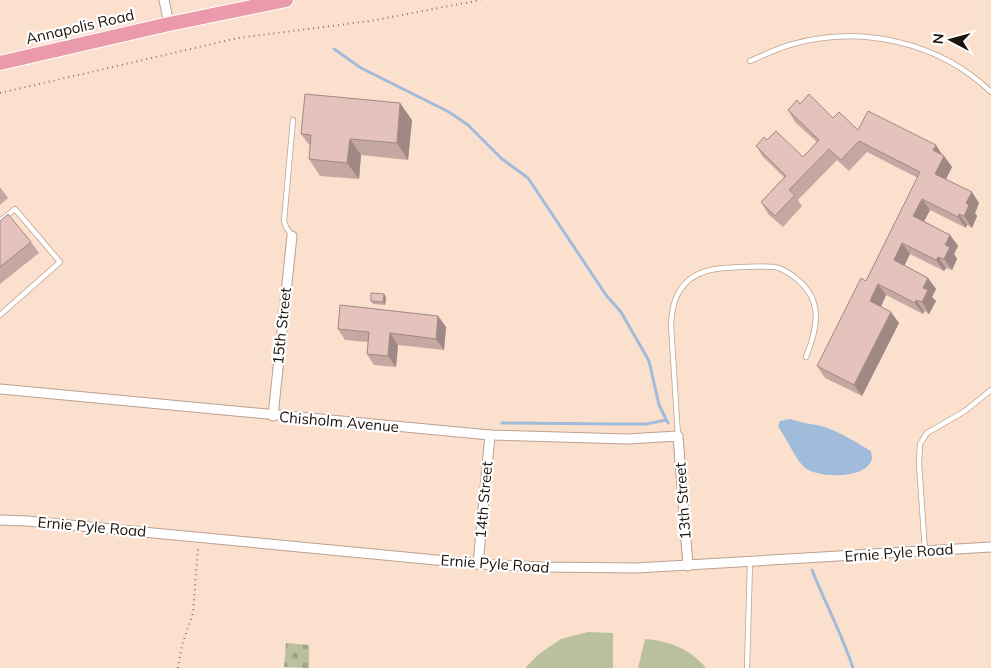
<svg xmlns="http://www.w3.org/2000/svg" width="991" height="668" font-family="Mulish,sans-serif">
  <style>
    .green { fill: #babf9e }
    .cemetery { fill: url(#cemetery-stones) }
    .water { fill: #a1bcda }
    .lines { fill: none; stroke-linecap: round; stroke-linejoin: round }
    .stream { stroke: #a1bcda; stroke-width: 3 }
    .service-casing { stroke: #bca190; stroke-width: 6 }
    .minor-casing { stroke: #bca190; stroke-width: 11 }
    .primary-casing { stroke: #fff; stroke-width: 16 }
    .path { stroke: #88766a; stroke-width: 2; stroke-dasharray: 1 4; stroke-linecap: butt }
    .service { stroke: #fff; stroke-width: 4.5 }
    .minor { stroke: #fff; stroke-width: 9 }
    .primary { stroke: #eb9aac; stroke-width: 14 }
    .wall { fill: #c5a8a2 }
    .shaded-wall { fill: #a08884 }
    .building { fill: #e5c3bc; stroke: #a08884 }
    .labels { text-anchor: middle; stroke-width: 4.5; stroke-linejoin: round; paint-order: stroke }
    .street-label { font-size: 15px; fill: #1c130c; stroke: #fff }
  </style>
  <defs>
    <pattern id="cemetery-stones" width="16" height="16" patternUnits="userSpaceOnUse" patternTransform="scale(1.25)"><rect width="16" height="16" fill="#babf9e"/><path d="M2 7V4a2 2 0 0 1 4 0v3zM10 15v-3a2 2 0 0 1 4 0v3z" fill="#9fa387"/></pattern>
  </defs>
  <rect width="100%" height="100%" fill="#fce0ce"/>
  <g class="green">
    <path d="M 588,632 L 613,633 L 613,668 L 525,668 L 539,654 L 561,639 Z"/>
    <path d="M 645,639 C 670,641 690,649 706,668 L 638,668 Z"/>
  </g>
  <path class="cemetery" d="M 286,643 L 309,645 L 309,668 L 284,667 Z"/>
  <path class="water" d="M 790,419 C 802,423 813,424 825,427 C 841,433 856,442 871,451 C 871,453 872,456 872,458 C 869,480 814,479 803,466 C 794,456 786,438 778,426 L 780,421 Z"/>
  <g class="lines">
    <g class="stream">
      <path d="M 334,49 L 361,68 L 449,112 L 468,125 L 502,159 L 528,178 L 606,295 L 621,312 L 649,361 L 659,405 L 668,423"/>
      <path d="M 502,423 L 619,424 L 646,424 L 666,420"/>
      <path d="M 812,570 C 825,603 842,634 853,668"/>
    </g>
    <defs>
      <g id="service">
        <path d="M 750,61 C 764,55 778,48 793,44 C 862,25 939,42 991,92"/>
        <path d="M 0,221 L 15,209 L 60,262 L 0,315"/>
        <path d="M 292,236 L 286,227 L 284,221 L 293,120"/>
        <path d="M 678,436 L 671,325 C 672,307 675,292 689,280 C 704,268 722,268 740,267 C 751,267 763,266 775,267 C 784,269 791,274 798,280 C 824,302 817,329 806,357"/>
        <path d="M 925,551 L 919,463 L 920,444 L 927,433 L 965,411 L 991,390"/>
        <path d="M 747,668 L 750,562"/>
      </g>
      <g id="minor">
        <path d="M 164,0 L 169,24"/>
        <path d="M 0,389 L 490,435 L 627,439 L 678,436 L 688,566"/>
        <path d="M 273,416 L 292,236"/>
        <path d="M 0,520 L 27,521 L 478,564 L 542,567 L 637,568 L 991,547"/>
        <path d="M 478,564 L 490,435"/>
      </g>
      <path id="primary" d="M 0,63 L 169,24 L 286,0"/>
    </defs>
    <use href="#service" class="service-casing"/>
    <use href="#minor" class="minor-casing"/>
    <use href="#primary" class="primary-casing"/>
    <g class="path">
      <path d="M 0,93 L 238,38 L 370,21 L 481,0"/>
      <path d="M 178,668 L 182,645 L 193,613 L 198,547"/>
    </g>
    <use href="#service" class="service"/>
    <use href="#minor" class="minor"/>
    <use href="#primary" class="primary"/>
  </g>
  <g class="wall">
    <path d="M 800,104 L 833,118 L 858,130 L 944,156 L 952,167 L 946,179 L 979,203 L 975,213 L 977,216 L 972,228 L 967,225 L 966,228 L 930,210 L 924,221 L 950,235 L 958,246 L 954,254 L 957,259 L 952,270 L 946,268 L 944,271 L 910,254 L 904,265 L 928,278 L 936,289 L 932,297 L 936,301 L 929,314 L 924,311 L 923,314 L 886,295 L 881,307 L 899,323 L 862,396 L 825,378 L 817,366 L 866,281 L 918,178 L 867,152 L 849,171 L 837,160 L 798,200 L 802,206 L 783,227 L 768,214 L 761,202 L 784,177 L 763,157 L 756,146 L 767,140 L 803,157 L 817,142 L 795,122 L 788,110 Z"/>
    <path d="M 412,120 L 408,160 L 361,155 L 359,179 L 320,176 L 309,159 L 310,146 L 301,134 Z"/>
    <path d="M 0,187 L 8,198 L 0,205 Z"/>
    <path d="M 0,221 L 31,242 L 39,253 L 0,284 Z"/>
    <path d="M 386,297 L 385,305 L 373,304 L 371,301 Z"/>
    <path d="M 438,316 L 446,327 L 444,350 L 398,345 L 396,367 L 374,365 L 367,354 L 368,342 L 345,340 L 338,329 Z"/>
  </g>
  <g class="shaded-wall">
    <path d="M 400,103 L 412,120 L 408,160 L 397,143 Z"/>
    <path d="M 350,139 L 361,155 L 359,179 L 347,163 Z"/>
    <path d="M 936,145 L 943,156 L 933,150 Z"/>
    <path d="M 944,156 L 952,167 L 943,185 L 935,174 Z"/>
    <path d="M 972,192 L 979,203 L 975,213 L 977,216 L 972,228 L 964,216 L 966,203 Z"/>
    <path d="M 922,199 L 930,210 L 921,227 L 913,216 Z"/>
    <path d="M 959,214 L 967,225 L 966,228 L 958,217 Z"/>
    <path d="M 950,235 L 958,246 L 954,254 L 957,259 L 952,270 L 944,259 L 945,245 Z"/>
    <path d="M 902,243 L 910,254 L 902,271 L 894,260 Z"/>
    <path d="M 938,257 L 946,268 L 944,271 L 936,260 Z"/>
    <path d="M 928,278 L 936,289 L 932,297 L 936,301 L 929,314 L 922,302 L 923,288 Z"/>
    <path d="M 878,284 L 886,295 L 878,313 L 870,301 Z"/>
    <path d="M 384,294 L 386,297 L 385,305 L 383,302 Z"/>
    <path d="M 916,300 L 924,311 L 923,314 L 915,303 Z"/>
    <path d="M 891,312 L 899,323 L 862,396 L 854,385 Z"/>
    <path d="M 438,316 L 446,327 L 444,350 L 436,339 Z"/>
    <path d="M 390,333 L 398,345 L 396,367 L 388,356 Z"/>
  </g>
  <g class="building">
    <path d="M 305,94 L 400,103 L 397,143 L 350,139 L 347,163 L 309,159 L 311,135 L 301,134 Z"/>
    <path d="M 809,94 L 833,118 L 839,112 L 858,130 L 868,111 L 936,145 L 933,150 L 944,156 L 935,174 L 972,192 L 966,203 L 969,205 L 964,216 L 959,214 L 958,217 L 922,199 L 913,216 L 950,235 L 945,245 L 950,247 L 944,259 L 938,257 L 936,260 L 902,243 L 894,260 L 928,278 L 923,288 L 928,290 L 922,302 L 916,300 L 915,303 L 878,284 L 870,301 L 891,312 L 854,385 L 817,366 L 861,278 L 866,281 L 920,172 L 859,141 L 841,160 L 829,149 L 789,190 L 795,195 L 775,216 L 761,202 L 786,176 L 756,146 L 764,137 L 767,140 L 776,131 L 803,157 L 819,140 L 788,110 L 797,100 L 800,104 Z"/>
    <path d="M 8,214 L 31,242 L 0,267 L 0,221 Z"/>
    <path d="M 371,293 L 384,294 L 383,302 L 371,301 Z"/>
    <path d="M 340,305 L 438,316 L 436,339 L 390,333 L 388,356 L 367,354 L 369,332 L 338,329 Z"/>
  </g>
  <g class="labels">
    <g class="street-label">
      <text transform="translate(80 27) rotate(-13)" y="5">Annapolis Road</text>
      <text transform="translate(282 326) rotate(-84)" y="5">15th Street</text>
      <text transform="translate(339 422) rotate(5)" y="5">Chisholm Avenue</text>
      <text transform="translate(484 500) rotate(-85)" y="5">14th Street</text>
      <text transform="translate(683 501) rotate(-94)" y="5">13th Street</text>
      <text transform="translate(92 527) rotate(5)" y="5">Ernie Pyle Road</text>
      <text transform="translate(899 553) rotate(-4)" y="5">Ernie Pyle Road</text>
      <text transform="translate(495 564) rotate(4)" y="5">Ernie Pyle Road</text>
    </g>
  </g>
  <g transform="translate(951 40) rotate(276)" stroke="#ffffff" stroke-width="4" paint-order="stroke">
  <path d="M0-4L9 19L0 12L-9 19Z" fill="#1c130c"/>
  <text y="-8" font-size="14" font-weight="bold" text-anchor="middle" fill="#1c130c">N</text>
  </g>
</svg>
